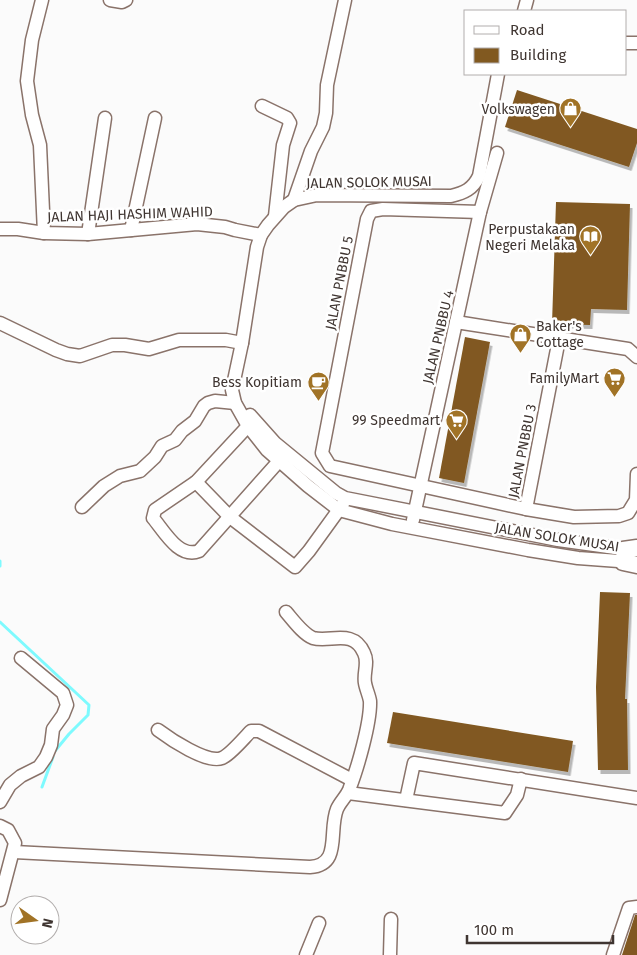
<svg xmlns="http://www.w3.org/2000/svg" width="637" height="955" font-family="'Fira Sans',sans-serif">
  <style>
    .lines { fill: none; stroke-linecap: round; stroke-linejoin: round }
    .stream { stroke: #7efafe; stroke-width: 3 }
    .building { fill: #815920; filter: url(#shadow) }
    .minor-casing { stroke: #8a736a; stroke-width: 15 }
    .major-casing { stroke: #8a736a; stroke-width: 19 }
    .minor { stroke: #fff; stroke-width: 12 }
    .major { stroke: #fff; stroke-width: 16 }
    .labels { text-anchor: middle; stroke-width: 5; stroke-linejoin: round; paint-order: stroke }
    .poi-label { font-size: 14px; fill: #3f3531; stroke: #fff; text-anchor: end }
    .street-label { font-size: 14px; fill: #3f3531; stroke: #fff }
  </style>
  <defs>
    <filter id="shadow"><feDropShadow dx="2.5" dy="4" stdDeviation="0" flood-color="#0004"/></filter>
  </defs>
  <rect width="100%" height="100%" fill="#fbfbfb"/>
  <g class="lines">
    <g class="stream">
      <path d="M 0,561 L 0,566"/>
      <path d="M 0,622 L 89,705 L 88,715 L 69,734 L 55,751"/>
      <path d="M 42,787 L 53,757"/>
    </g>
  </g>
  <g class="building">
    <path d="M 517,90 L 637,129 L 637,143 L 629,167 L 505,127 Z"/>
    <path d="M 556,202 L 630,204 L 627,310 L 591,309 L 590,325 L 552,324 Z"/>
    <path d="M 465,337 L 490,342 L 464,483 L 439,478 Z"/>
    <path d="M 600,592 L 630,593 L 625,699 L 627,699 L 628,770 L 598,770 L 596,687 Z"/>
    <path d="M 393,712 L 573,741 L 568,772 L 387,743 Z"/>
    <path d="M 635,915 L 637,915 L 637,955 L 622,955 Z"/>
  </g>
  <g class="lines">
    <defs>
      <g id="minor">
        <path d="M 42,0 L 32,40 L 27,81 L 32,115 L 40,145 L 44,233"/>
        <path d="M 110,0 L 122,2 L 126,0"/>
        <path d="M 524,11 L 527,0"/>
        <path d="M 626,43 L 637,43"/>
        <path d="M 498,74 L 479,176 C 473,189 464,193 451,196 L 317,195 L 294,200 L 284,207 L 268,225 L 261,235 L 257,247 L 242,343 L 232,390 L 235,403 L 248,426 L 267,450 L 308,486 L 339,510 L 392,524 L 528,550 L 578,558 L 632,562"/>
        <path d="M 262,106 L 287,118 L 290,123 L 283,145 L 275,216"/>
        <path d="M 294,200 L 311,151 L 323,127 L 326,113 L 327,85 L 345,0"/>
        <path d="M 480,212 L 383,209 L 371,211 L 367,219 L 322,453 L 330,466 L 526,509 L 574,517 L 619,516 L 628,513 L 636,500 L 637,474"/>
        <path d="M 0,229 L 18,229 L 44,233 L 88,234 L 197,224 L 225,227 L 235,230 L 261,235"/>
        <path d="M 131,230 L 155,118"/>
        <path d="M 88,234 L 105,118"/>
        <path d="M 456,322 L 628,349 L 637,357"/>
        <path d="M 0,323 L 56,350 L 67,354 L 80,356 L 112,345 L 125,345 L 149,349 L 179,340 L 226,340 L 242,343"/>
        <path d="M 250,415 L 275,443 L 336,493 L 345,498 L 558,540 L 630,550"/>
        <path d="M 248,426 L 196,482 L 155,510 L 153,518 C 164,531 179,559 199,551 L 279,461"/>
        <path d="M 196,482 L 230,517 L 295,567 L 309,551 L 343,504"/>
        <path d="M 82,507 L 104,486 L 120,476 L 140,471 L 155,457 L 162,446 L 175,440 L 182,431 L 195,421 L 204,406 L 208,403 L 215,401 L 235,403"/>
        <path d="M 526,509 L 559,339"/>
        <path d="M 413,520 L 480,212 L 497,153"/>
        <path d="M 158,730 C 170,739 207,764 222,758 C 230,755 244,738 251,731 L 259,731 L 352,780"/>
        <path d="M 348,793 L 505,813 L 517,795 L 521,779"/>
        <path d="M 406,800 L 414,763 L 637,798"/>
        <path d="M 0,802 L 10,785 L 21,776 L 39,767 L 46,757 L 51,745 L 53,729 L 63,715 L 67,705 L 63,693 L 21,658"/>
        <path d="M 0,826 L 8,830 L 15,843 L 0,900"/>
        <path d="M 14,852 L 310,867 C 342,865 328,831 337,809 C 340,802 346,797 349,790 C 357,770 371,722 370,701 C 369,695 366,689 365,683 C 363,673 369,663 364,653 C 353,628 330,643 313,638 C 303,634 293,620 286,612"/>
        <path d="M 306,955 L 319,923"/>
        <path d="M 390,955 L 391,919"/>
        <path d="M 613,955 L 629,908 L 637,907"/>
      </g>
      <g id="major">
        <path d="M 623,550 L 637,548"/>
        <path d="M 623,562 L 637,565"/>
      </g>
    </defs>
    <use href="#minor" class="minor-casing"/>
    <use href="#major" class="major-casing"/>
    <use href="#minor" class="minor"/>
    <use href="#major" class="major"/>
  </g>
  <defs>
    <symbol id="shop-pin" viewBox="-11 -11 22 30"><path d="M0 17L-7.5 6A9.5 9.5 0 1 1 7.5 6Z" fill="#a17326" stroke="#fff"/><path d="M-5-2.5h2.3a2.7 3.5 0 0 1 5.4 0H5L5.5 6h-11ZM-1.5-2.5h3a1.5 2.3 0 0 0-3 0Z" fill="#fff"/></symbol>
    <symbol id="library-pin" viewBox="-11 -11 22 30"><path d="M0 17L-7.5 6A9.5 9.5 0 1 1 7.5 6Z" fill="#a17326" stroke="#fff"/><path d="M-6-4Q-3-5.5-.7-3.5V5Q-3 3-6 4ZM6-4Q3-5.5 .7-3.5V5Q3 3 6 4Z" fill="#fff"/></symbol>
    <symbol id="supermarket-pin" viewBox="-11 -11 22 30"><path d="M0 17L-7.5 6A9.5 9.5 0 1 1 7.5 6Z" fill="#a17326" stroke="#fff"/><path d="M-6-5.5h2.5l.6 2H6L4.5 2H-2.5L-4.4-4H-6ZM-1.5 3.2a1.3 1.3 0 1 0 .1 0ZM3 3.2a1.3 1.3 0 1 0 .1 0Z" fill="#fff"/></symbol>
    <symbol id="cafe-pin" viewBox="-11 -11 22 30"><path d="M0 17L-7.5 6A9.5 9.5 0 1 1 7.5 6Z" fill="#a17326" stroke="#fff"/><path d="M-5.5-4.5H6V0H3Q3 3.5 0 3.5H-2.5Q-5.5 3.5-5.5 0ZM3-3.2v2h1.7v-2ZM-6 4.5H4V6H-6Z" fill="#fff"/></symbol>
  </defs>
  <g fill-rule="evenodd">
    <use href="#shop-pin" x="558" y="96" width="25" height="34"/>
    <use href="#library-pin" x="578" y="224" width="25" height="34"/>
    <use href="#shop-pin" x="508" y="322" width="25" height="34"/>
    <use href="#supermarket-pin" x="602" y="366" width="25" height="34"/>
    <use href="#cafe-pin" x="306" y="370" width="25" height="34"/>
    <use href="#supermarket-pin" x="444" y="408" width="25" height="34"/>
  </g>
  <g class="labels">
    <g class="poi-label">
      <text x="555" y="114">Volkswagen</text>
      <text x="575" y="234">Perpustakaan<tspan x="575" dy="16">Negeri Melaka</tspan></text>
      <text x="536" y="331" text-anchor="start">Baker's<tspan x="536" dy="16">Cottage</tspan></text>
      <text x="599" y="383">FamilyMart</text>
      <text x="302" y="387">Bess Kopitiam</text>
      <text x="440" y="425">99 Speedmart</text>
    </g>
    <g class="street-label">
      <text transform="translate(369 182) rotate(-1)" y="5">JALAN SOLOK MUSAI</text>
      <text transform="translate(130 214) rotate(-2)" y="5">JALAN HAJI HASHIM WAHID</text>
      <text transform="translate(339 283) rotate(-79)" y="5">JALAN PNBBU 5</text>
      <text transform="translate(438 337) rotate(-77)" y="5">JALAN PNBBU 4</text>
      <text transform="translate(522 451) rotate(-79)" y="5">JALAN PNBBU 3</text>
      <text transform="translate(557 537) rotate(9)" y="5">JALAN SOLOK MUSAI</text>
    </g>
  </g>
  <rect x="464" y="10" width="162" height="65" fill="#ffffff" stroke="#b2aead"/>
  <rect x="474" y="26" width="25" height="8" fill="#ffffff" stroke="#b2aead"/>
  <text x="510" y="35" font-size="15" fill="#3f3531">Road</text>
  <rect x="474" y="48" width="25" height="15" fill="#815920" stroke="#b2aead"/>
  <text x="510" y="60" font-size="15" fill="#3f3531">Building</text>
  <g transform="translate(35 920) rotate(104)"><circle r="24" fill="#ffffff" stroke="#b2aead"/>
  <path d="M0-4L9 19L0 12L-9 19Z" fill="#a17326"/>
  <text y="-8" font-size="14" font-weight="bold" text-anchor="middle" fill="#3f3531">N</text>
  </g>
  <path d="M467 935v8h146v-8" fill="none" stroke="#3f3531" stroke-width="2.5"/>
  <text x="474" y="935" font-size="15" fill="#3f3531" stroke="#ffffff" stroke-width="4" paint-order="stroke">100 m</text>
</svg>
